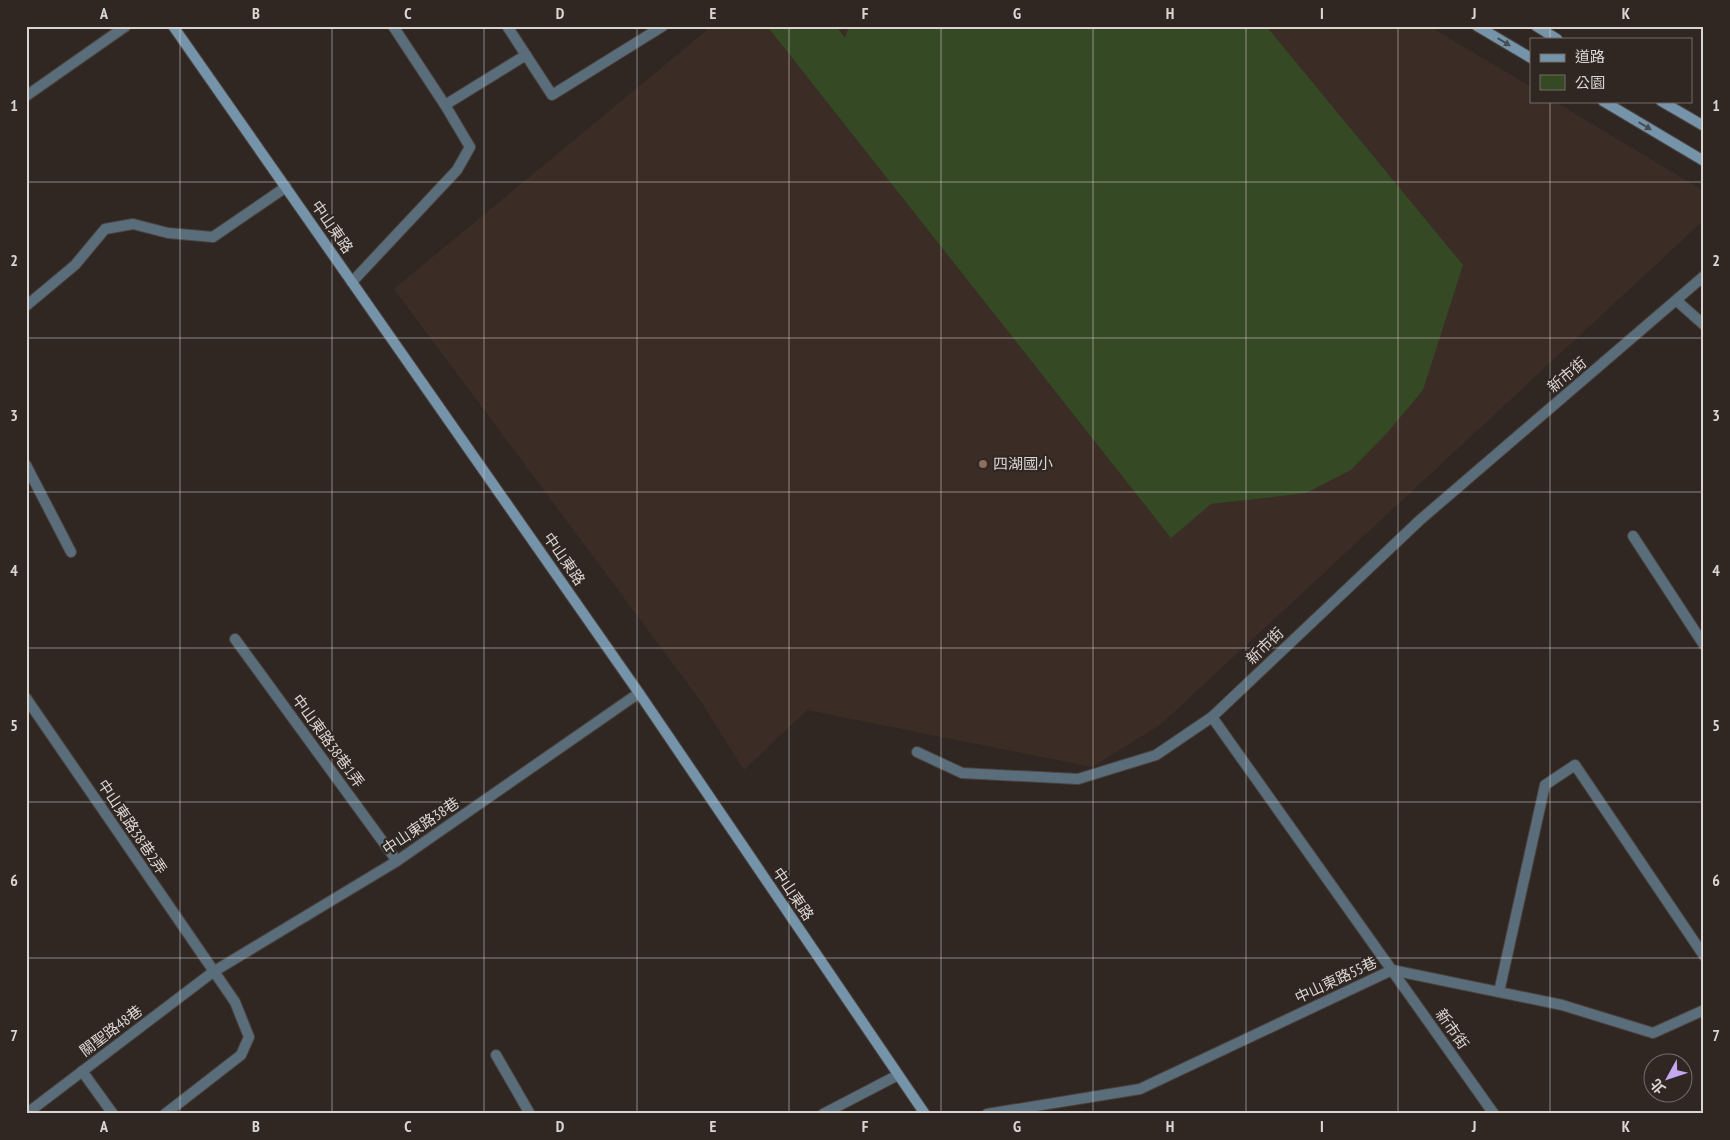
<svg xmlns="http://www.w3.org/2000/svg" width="1730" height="1140" font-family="'PT Sans Narrow','Noto Sans TC',sans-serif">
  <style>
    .built { fill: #3b2d25 }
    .green { fill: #344924 }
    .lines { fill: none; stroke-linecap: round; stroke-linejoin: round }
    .lane-casing { stroke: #4b433f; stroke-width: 12 }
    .street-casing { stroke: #4b433f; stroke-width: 12 }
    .secondary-casing { stroke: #4b433f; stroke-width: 12 }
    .lane { stroke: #5a6d7b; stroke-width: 10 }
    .street { stroke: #5a6d7b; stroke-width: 10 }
    .secondary { stroke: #7594aa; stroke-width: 10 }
    .oneway { fill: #484d52 }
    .grid { fill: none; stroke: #dbd5d2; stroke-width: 1; stroke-opacity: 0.55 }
    .education-dot { fill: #8d6e63; stroke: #302723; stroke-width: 2 }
    .labels { text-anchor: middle; stroke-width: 4.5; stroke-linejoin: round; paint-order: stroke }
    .street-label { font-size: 15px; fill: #dbd5d2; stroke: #302723 }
    .poi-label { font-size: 15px; fill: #dbd5d2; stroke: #302723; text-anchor: start }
    .neatline { fill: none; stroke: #dbd5d2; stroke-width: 2 }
    .grid-label { font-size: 16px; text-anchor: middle; font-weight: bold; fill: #dbd5d2 }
  </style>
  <rect width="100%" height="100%" fill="#302723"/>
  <path class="built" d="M 712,26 L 1429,26 L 1531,87 L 1531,101 L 1554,101 L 1704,191 L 1704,220 L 1160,725 L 1092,767 L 807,710 L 744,770 L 700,700 L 394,289 Z"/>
  <path class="green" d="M 767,26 L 836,26 L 845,38 L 849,26 L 1266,26 L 1463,265 L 1423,390 L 1388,432 L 1351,470 L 1306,493 L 1211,504 L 1171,538 Z"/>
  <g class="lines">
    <defs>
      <g id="lane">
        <path d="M 26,306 L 75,265 L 105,229 L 133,224 L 168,233 L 213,237 L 286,187"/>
        <path d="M 26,465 L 71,552"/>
      </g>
      <g id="street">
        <path d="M 507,26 L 552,95 L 663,26"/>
        <path d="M 26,96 L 126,26"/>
        <path d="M 445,105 L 526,55"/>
        <path d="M 352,282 L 457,170 L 470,147 L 445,105 L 393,26"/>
        <path d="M 1677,301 L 1704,325"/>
        <path d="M 1633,536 L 1704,645"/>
        <path d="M 235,639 L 397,861"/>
        <path d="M 26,698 L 235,1002 L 249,1037 L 241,1055 L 165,1114"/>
        <path d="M 917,752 L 962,773 L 1078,779 L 1156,755 L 1212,717"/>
        <path d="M 1499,992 L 1545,785 L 1575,765 L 1704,956"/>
        <path d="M 496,1055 L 530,1114"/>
        <path d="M 82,1071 L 113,1114"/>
        <path d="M 26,1114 L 213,972 L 397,861 L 639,693"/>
        <path d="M 823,1114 L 898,1075"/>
        <path d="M 987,1114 L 1140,1089 L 1392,970 L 1562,1005 L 1653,1033 L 1704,1010"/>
        <path d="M 1494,1114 L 1212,717 L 1420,520 L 1704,276"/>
      </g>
      <g id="secondary">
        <path d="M 173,26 L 639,693 L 925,1114"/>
        <path d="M 1477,26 L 1531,58"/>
        <path d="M 1536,26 L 1557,39"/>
        <path d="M 1603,101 L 1704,161"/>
        <path d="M 1661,101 L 1704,126"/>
      </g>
    </defs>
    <use href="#lane" class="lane-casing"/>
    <use href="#street" class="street-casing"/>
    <use href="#secondary" class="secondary-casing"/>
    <use href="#lane" class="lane"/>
    <use href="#street" class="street"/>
    <use href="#secondary" class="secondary"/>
  </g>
  <defs><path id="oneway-solid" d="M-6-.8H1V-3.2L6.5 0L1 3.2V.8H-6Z" transform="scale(1.25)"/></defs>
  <g class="oneway">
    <use href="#oneway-solid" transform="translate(1504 42) rotate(31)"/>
    <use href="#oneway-solid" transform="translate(1645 126) rotate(31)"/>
  </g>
  <path class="grid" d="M 180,26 L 180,1114M 332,26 L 332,1114M 484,26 L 484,1114M 637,26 L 637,1114M 789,26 L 789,1114M 941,26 L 941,1114M 1093,26 L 1093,1114M 1246,26 L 1246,1114M 1398,26 L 1398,1114M 1550,26 L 1550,39M 1550,101 L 1550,1114M 26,182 L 1704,182M 26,338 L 1704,338M 26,492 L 1704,492M 26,648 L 1704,648M 26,802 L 1704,802M 26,958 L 1704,958"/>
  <circle class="education-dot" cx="983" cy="464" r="5"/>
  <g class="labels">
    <g class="street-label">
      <text transform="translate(332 227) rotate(55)" y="5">中山東路</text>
      <text transform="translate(1567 375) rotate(-40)" y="5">新市街</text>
      <text transform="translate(564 559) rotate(55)" y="5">中山東路</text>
      <text transform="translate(1265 646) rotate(-44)" y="5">新市街</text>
      <text transform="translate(328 741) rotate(54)" y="5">中山東路38巷1弄</text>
      <text transform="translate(421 826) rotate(-34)" y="5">中山東路38巷</text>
      <text transform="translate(132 827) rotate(56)" y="5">中山東路38巷2弄</text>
      <text transform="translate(793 894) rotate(56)" y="5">中山東路</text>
      <text transform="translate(1336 980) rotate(-25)" y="5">中山東路55巷</text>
      <text transform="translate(1452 1029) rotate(55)" y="5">新市街</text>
      <text transform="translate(111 1031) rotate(-37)" y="5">關聖路48巷</text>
    </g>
    <g class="poi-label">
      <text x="993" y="469">四湖國小</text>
    </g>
  </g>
  <rect width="1730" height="1140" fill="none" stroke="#302723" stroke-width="55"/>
  <rect x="1530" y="38" width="162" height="65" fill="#302723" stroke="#746d69"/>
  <rect x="1540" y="54" width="25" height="8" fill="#7594aa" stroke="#746d69"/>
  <text x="1575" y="62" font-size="15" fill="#dbd5d2">道路</text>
  <rect x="1540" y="75" width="25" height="15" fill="#344924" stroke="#746d69"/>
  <text x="1575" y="88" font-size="15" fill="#dbd5d2">公園</text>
  <g transform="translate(1668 1078) rotate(230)"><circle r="24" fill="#302723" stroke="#746d69"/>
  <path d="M0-4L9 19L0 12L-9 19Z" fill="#c5a7f1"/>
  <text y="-8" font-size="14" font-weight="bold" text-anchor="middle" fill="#dbd5d2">北</text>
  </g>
  <rect x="28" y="28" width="1674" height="1084" class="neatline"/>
  <g class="grid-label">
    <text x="104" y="19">A</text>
    <text x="256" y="19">B</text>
    <text x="408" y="19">C</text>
    <text x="560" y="19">D</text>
    <text x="713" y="19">E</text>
    <text x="865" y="19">F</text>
    <text x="1017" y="19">G</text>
    <text x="1170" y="19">H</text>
    <text x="1322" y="19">I</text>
    <text x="1474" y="19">J</text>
    <text x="1626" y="19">K</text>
    <text x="14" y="111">1</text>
    <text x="1716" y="111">1</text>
    <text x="14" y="266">2</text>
    <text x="1716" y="266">2</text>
    <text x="14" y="421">3</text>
    <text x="1716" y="421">3</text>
    <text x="14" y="576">4</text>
    <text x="1716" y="576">4</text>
    <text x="14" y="731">5</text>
    <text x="1716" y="731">5</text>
    <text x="14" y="886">6</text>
    <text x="1716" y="886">6</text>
    <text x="14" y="1041">7</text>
    <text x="1716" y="1041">7</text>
    <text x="104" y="1132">A</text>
    <text x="256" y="1132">B</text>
    <text x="408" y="1132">C</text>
    <text x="560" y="1132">D</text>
    <text x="713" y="1132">E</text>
    <text x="865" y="1132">F</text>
    <text x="1017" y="1132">G</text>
    <text x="1170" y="1132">H</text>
    <text x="1322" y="1132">I</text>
    <text x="1474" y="1132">J</text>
    <text x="1626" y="1132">K</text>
  </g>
</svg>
